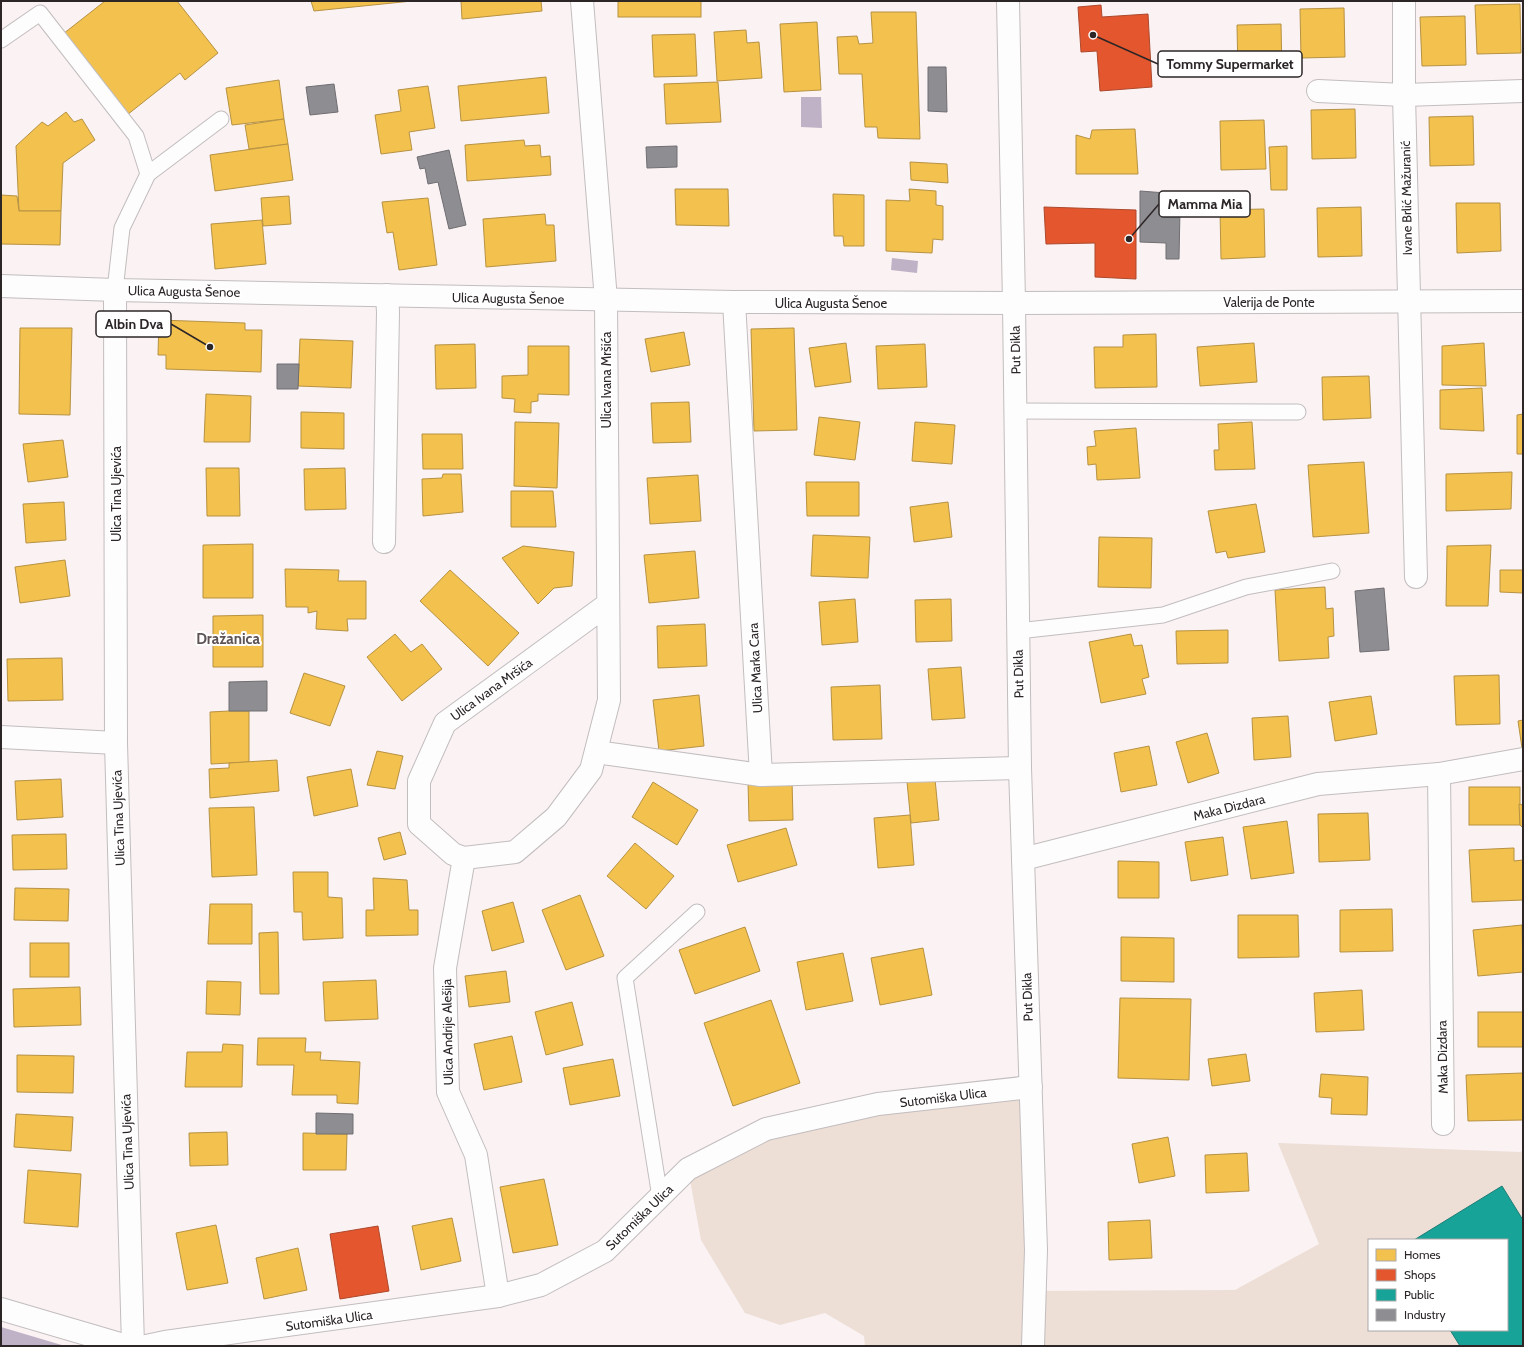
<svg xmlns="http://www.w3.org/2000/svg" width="1524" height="1347" font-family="Cabin,sans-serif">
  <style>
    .green { fill: #edded6; fill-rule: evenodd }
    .water { fill: #bfb2c6 }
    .homes { fill: #f2c14e; stroke: #b79242 }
    .shops { fill: #e4572e; stroke: #ad482c }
    .public { fill: #17a398; stroke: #1d7e76 }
    .industry { fill: #8d8d92; stroke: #706e72 }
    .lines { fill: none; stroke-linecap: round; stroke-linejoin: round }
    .lane-casing { stroke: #c2bdbe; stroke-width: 17 }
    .street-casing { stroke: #c2bdbe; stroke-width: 24 }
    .secondary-casing { stroke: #c2bdbe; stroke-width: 24 }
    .lane { stroke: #fefdfd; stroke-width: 15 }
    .street { stroke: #fefdfd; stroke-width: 22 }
    .secondary { stroke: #fefdfd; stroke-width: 22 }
    .labels { text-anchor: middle; stroke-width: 4; stroke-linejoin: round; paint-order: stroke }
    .street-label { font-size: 13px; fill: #2c2627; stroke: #fff }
    .quarter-label { font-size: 15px; font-weight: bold; fill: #5e5355; stroke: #fff }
    .leader { fill: none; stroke: #2c2627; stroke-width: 1.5 }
    .callout-dot { fill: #2c2627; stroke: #fff; stroke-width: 1.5 }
    .callout { fill: #fff; stroke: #2c2627; stroke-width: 1.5 }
    .callout-label { font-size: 14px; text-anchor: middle; font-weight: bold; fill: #2c2627 }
  </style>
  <rect width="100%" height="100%" fill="#faf2f3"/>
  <path class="green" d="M 1031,1087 L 1035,1291 L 1235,1290 L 1319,1244 L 1278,1143 L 1520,1152 L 1523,1151 L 1523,1346 L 865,1346 L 864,1336 L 825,1313 L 780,1325 L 745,1313 L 701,1240 L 688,1169 L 766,1129 ZM 1369,1240 L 1507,1240 L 1507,1330 L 1369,1330 Z"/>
  <g class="water">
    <path d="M 801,97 L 821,97 L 822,128 L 801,127 Z"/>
    <path d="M 892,258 L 918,261 L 917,273 L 891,270 Z"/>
    <path d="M 1,1327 L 65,1346 L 1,1346 Z"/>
  </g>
  <g class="homes">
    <path d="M 105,1 L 177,1 L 218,53 L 185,80 L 180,73 L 127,115 L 63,34 Z"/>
    <path d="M 311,1 L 412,1 L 314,11 Z"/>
    <path d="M 461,1 L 541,1 L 542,11 L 462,19 Z"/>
    <rect x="618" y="1" width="83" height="16"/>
    <path d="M 1520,4 L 1521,53 L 1477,54 L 1475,5 Z"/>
    <path d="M 1344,8 L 1345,57 L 1301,58 L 1300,9 Z"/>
    <path d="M 871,12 L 916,12 L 920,139 L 878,138 L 877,127 L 865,127 L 862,74 L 839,74 L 837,37 L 857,36 L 859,44 L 873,43 Z"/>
    <path d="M 1465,16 L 1466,65 L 1422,66 L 1420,17 Z"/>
    <path d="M 817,22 L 821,90 L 784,92 L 780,24 Z"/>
    <path d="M 1281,24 L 1282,73 L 1238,74 L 1237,25 Z"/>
    <path d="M 746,30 L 747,43 L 759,42 L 762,78 L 717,81 L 714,32 Z"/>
    <path d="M 695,34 L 697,76 L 654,77 L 652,35 Z"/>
    <path d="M 546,77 L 549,113 L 461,121 L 458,86 Z"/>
    <path d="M 279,80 L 284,119 L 232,125 L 226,88 Z"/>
    <path d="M 718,82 L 721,122 L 666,124 L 664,84 Z"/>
    <path d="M 428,86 L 435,128 L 409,132 L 412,150 L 381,154 L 375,115 L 401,111 L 398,90 Z"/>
    <path d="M 1355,109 L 1356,158 L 1312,159 L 1311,110 Z"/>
    <path d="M 66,112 L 74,122 L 82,119 L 95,140 L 63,163 L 61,211 L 19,211 L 16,146 L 42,122 L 48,126 Z"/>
    <path d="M 1473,116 L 1474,165 L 1430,166 L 1429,117 Z"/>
    <path d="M 284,119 L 288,144 L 249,149 L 245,125 Z"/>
    <path d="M 1264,120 L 1266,169 L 1221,170 L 1220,121 Z"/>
    <path d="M 1135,129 L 1138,174 L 1076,174 L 1076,135 L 1090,139 L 1092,130 Z"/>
    <path d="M 524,140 L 525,146 L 540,145 L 541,157 L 550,156 L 551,175 L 467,181 L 465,145 Z"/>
    <path d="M 288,144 L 293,180 L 215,191 L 210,155 Z"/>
    <path d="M 1287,146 L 1287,190 L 1271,190 L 1269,147 Z"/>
    <path d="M 910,162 L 947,164 L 948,183 L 911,180 Z"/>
    <path d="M 675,189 L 728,189 L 729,226 L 676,225 Z"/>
    <path d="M 909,189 L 936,191 L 936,205 L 943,206 L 943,240 L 933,239 L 932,253 L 886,251 L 886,200 L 910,201 Z"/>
    <path d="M 833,194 L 864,195 L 864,246 L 844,246 L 843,236 L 834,236 Z"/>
    <path d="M 1,195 L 17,196 L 19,211 L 61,211 L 60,245 L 1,244 Z"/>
    <path d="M 289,196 L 291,224 L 263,226 L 261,198 Z"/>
    <path d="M 428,198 L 437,265 L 399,270 L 393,232 L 387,233 L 382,202 Z"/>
    <path d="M 1456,203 L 1500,203 L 1501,251 L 1457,253 Z"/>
    <path d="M 1361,207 L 1362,256 L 1318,257 L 1317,208 Z"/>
    <path d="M 1264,209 L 1265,257 L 1221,259 L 1220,210 Z"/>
    <path d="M 545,214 L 546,225 L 554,225 L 556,261 L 486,267 L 483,219 Z"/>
    <path d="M 262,220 L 266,264 L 215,269 L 211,224 Z"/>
    <path d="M 159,320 L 245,323 L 245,330 L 262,330 L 261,372 L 166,369 L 166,355 L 158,355 Z"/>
    <path d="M 20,328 L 72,328 L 70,415 L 19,414 Z"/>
    <path d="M 794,328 L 797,430 L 754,431 L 751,329 Z"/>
    <path d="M 684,332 L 690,365 L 651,372 L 645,339 Z"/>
    <path d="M 1156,334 L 1157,387 L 1095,388 L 1094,347 L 1123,347 L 1123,335 Z"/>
    <path d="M 300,339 L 353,341 L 351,388 L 298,386 Z"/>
    <path d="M 846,343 L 851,382 L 815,387 L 809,348 Z"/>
    <path d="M 1254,343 L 1257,382 L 1200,386 L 1197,347 Z"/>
    <path d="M 1484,343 L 1486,386 L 1442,385 L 1442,346 Z"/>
    <path d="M 475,344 L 476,388 L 436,389 L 435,345 Z"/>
    <path d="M 925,344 L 927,387 L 878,389 L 876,346 Z"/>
    <path d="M 528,346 L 569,346 L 569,395 L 538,394 L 538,401 L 531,402 L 531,413 L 514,412 L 515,399 L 502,398 L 502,376 L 528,375 Z"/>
    <path d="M 1369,376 L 1371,418 L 1323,420 L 1322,377 Z"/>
    <path d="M 1482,388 L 1484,431 L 1440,429 L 1440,390 Z"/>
    <path d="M 206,394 L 251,396 L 250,442 L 204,442 Z"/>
    <path d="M 689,402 L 691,442 L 653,443 L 651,403 Z"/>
    <path d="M 301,412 L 344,413 L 344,449 L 301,448 Z"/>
    <path d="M 1523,414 L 1523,454 L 1517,454 L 1517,415 Z"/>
    <path d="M 819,417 L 860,422 L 855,460 L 814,455 Z"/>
    <path d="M 515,422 L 559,423 L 557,488 L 514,486 Z"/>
    <path d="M 915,422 L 955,425 L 952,464 L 912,461 Z"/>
    <path d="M 1252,422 L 1255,469 L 1215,470 L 1214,450 L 1219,450 L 1218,424 Z"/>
    <path d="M 1136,428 L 1140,478 L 1097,480 L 1096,464 L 1088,465 L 1087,447 L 1096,446 L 1094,431 Z"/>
    <path d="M 422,434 L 462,434 L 463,469 L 423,469 Z"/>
    <path d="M 63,440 L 68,477 L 28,482 L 23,444 Z"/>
    <path d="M 1364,462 L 1369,533 L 1313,537 L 1308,465 Z"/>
    <path d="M 206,468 L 239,468 L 240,516 L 207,516 Z"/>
    <path d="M 345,468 L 346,509 L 305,510 L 304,469 Z"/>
    <path d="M 1512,472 L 1511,509 L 1446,511 L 1446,474 Z"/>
    <path d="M 443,474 L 461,474 L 463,512 L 423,516 L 422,479 L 442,478 Z"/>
    <path d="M 698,475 L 701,521 L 650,524 L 647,478 Z"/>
    <path d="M 806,482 L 859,482 L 859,516 L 807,516 Z"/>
    <path d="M 511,491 L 553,491 L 556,527 L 511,527 Z"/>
    <path d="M 64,502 L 66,540 L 26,543 L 23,504 Z"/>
    <path d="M 948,502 L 952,537 L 914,542 L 910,507 Z"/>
    <path d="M 1256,504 L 1265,552 L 1228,558 L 1226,551 L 1216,553 L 1208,511 Z"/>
    <path d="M 813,535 L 870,537 L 868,578 L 811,576 Z"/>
    <path d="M 1099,537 L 1152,538 L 1151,588 L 1098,587 Z"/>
    <path d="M 253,544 L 253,598 L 203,598 L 203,545 Z"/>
    <path d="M 1491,545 L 1488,606 L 1446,606 L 1447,546 Z"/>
    <path d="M 523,546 L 574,552 L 572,586 L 554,588 L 538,604 L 502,558 Z"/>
    <path d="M 695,551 L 699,598 L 649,603 L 644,555 Z"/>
    <path d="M 65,560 L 70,596 L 20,603 L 15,567 Z"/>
    <path d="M 285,569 L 339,570 L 338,581 L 366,581 L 366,619 L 347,619 L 348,631 L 316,629 L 317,611 L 308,613 L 308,607 L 286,607 Z"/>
    <path d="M 450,570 L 519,633 L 488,666 L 420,601 Z"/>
    <path d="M 1500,570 L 1523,570 L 1523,593 L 1500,592 Z"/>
    <path d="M 1325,587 L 1326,609 L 1333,608 L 1334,636 L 1328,637 L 1329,658 L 1279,661 L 1275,590 Z"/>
    <path d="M 855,599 L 858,642 L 822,645 L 819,602 Z"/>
    <path d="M 951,599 L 952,641 L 916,642 L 915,600 Z"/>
    <path d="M 263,615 L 263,667 L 213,667 L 213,616 Z"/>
    <path d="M 705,624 L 707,666 L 658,668 L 657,626 Z"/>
    <path d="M 1228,630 L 1228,663 L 1177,664 L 1176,631 Z"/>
    <path d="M 395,634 L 411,652 L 422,644 L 442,669 L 402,701 L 367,657 Z"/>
    <path d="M 1131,634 L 1134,646 L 1142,645 L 1149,677 L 1142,679 L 1146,694 L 1101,703 L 1089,642 Z"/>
    <path d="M 62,658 L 63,700 L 8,701 L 7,659 Z"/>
    <path d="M 961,667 L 965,718 L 932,720 L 928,669 Z"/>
    <path d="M 304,673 L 345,686 L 330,726 L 290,713 Z"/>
    <path d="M 1499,675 L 1500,724 L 1456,725 L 1454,676 Z"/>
    <path d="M 880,685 L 882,739 L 833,740 L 831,687 Z"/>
    <path d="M 699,695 L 704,746 L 659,751 L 653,700 Z"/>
    <path d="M 1371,696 L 1377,734 L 1335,741 L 1329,702 Z"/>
    <path d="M 229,711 L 249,711 L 249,762 L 211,764 L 210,712 Z"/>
    <path d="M 1288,716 L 1291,757 L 1254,760 L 1252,718 Z"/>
    <path d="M 1523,720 L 1523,748 L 1522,748 L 1518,721 Z"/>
    <path d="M 1207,733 L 1219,773 L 1188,783 L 1176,742 Z"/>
    <path d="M 1149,746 L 1157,785 L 1121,792 L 1114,753 Z"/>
    <path d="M 377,751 L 403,756 L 395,789 L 367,785 Z"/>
    <path d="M 277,760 L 279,791 L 210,798 L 209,769 L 229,768 L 229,763 Z"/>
    <path d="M 351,769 L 358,806 L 314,816 L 307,777 Z"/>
    <path d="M 61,779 L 63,817 L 17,820 L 15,781 Z"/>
    <path d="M 935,779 L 939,820 L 911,823 L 907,782 Z"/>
    <path d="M 792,780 L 793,820 L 749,821 L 748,781 Z"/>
    <path d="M 653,782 L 698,810 L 677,845 L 632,817 Z"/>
    <rect x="1469" y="787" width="51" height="38"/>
    <path d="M 1519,804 L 1523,805 L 1523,828 L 1520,825 Z"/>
    <path d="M 254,807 L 257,875 L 212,877 L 209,808 Z"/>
    <path d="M 1368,813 L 1370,860 L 1319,862 L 1318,814 Z"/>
    <path d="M 910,815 L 914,865 L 878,868 L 874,818 Z"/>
    <path d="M 1287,821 L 1294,873 L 1251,879 L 1243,827 Z"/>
    <path d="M 786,828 L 797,865 L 738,882 L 727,845 Z"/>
    <path d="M 400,832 L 406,854 L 384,860 L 378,838 Z"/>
    <path d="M 66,834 L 67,869 L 13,870 L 12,835 Z"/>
    <path d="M 1223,837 L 1228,875 L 1191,881 L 1185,842 Z"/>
    <path d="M 635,843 L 674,876 L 646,909 L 607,876 Z"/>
    <path d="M 1514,848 L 1514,861 L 1523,860 L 1523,900 L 1472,902 L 1469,850 Z"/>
    <path d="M 1118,861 L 1159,862 L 1159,898 L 1118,898 Z"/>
    <path d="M 293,872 L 328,872 L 328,897 L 342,898 L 343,938 L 303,940 L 302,912 L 294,912 Z"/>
    <path d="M 373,878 L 407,880 L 409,910 L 418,910 L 418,935 L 366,936 L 366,910 L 374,910 Z"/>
    <path d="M 15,888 L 69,889 L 68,921 L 14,920 Z"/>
    <path d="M 580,895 L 604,956 L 566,970 L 542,910 Z"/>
    <path d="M 513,902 L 524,942 L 492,951 L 482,911 Z"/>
    <path d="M 210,904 L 252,904 L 252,944 L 208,944 Z"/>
    <path d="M 1392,909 L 1393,951 L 1340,952 L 1340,910 Z"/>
    <path d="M 1238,915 L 1298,915 L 1299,957 L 1238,958 Z"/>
    <path d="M 1522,925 L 1523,972 L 1478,976 L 1473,930 Z"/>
    <path d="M 745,927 L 760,971 L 695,994 L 679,950 Z"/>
    <path d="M 278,932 L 279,994 L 260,994 L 259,933 Z"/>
    <path d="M 1121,937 L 1174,938 L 1174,982 L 1121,981 Z"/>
    <rect x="30" y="943" width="39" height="34"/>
    <path d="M 923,948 L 932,995 L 880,1005 L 871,958 Z"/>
    <path d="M 843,953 L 853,1001 L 806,1010 L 797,962 Z"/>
    <path d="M 506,971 L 510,1002 L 469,1007 L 465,976 Z"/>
    <path d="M 376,980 L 378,1019 L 325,1021 L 323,982 Z"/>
    <path d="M 207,981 L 241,982 L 240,1015 L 206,1014 Z"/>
    <path d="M 80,987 L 81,1025 L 14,1027 L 13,989 Z"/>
    <path d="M 1362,990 L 1364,1030 L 1316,1032 L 1314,993 Z"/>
    <path d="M 1120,998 L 1191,999 L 1189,1080 L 1118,1078 Z"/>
    <path d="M 771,1000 L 800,1083 L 733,1106 L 704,1023 Z"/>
    <path d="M 572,1002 L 583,1045 L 546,1055 L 535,1012 Z"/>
    <rect x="1478" y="1012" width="45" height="35"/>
    <path d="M 512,1036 L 522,1082 L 484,1090 L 474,1044 Z"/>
    <path d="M 258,1038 L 306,1038 L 305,1052 L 321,1052 L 320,1060 L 360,1062 L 358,1104 L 337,1103 L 337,1095 L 292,1095 L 294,1065 L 257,1065 Z"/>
    <path d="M 223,1044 L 243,1045 L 242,1087 L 185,1087 L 187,1052 L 222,1052 Z"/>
    <path d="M 1246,1054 L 1250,1081 L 1212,1086 L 1208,1059 Z"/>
    <path d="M 17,1055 L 74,1056 L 73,1093 L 17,1092 Z"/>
    <path d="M 613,1059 L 620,1096 L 570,1105 L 563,1068 Z"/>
    <path d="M 1523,1073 L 1523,1120 L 1468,1121 L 1466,1075 Z"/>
    <path d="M 1321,1074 L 1368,1077 L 1367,1115 L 1331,1114 L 1332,1098 L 1319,1097 Z"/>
    <path d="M 16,1114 L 73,1117 L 71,1151 L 14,1147 Z"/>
    <path d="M 227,1132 L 228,1165 L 190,1166 L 189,1133 Z"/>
    <path d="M 303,1133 L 347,1134 L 346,1170 L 303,1170 Z"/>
    <path d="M 1168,1137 L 1175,1176 L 1139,1183 L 1132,1144 Z"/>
    <path d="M 1247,1153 L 1249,1191 L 1206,1193 L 1205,1155 Z"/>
    <path d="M 28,1170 L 81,1174 L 78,1227 L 24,1223 Z"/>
    <path d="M 544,1179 L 558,1245 L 513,1253 L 500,1187 Z"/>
    <path d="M 452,1218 L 461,1261 L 421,1270 L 412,1226 Z"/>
    <path d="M 1150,1220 L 1152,1258 L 1109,1260 L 1108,1222 Z"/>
    <path d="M 216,1225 L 228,1283 L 187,1290 L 176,1233 Z"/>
    <path d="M 298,1248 L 307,1290 L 264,1299 L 256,1258 Z"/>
  </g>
  <g class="shops">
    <path d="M 1101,5 L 1102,17 L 1148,14 L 1152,87 L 1100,91 L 1097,51 L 1081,52 L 1078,7 Z"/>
    <path d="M 1044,207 L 1136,210 L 1136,279 L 1095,277 L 1095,243 L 1046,244 Z"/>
    <path d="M 378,1226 L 389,1291 L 340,1299 L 330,1234 Z"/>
  </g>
  <path class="public" d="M 1502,1186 L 1523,1220 L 1523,1346 L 1460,1346 L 1450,1330 L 1507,1330 L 1507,1240 L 1414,1240 Z"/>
  <g class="industry">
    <path d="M 928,67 L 946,67 L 947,112 L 928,111 Z"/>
    <path d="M 334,84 L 338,112 L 310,115 L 306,87 Z"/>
    <path d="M 677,146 L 677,167 L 647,168 L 646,147 Z"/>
    <path d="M 449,150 L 466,225 L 449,229 L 438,182 L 428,184 L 425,168 L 420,169 L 417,157 Z"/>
    <path d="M 1140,191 L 1166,193 L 1167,209 L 1180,209 L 1179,259 L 1166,259 L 1166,243 L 1140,242 Z"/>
    <path d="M 277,364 L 299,364 L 298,389 L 277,389 Z"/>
    <path d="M 1384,588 L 1389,650 L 1360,652 L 1355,591 Z"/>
    <path d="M 267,681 L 267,711 L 229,711 L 229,682 Z"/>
    <path d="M 316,1113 L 353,1114 L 353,1134 L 316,1134 Z"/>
  </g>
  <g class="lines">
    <defs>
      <g id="lane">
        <path d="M 1,40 L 40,13 L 136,136 L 148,174"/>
        <path d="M 115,290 L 122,228 L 148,174 L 221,119"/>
        <path d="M 1015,411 L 1298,412"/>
        <path d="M 1018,631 L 1163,615 L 1246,587 L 1332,571"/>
        <path d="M 660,1197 L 625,978 L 697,912"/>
      </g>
      <g id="street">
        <path d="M 582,1 L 606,300 L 609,700 L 591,770 L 556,817 L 515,852 L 464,858 L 453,854 L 419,824 L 419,781 L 445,723 L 608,604"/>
        <path d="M 1404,1 L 1404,95 L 1416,577"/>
        <path d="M 1318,91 L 1404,95 L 1523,91"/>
        <path d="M 1,286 L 115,290 L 734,302 L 1014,303 L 1523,301"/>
        <path d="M 115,290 L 116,743 L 133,1346"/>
        <path d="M 734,302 L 761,775 L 1020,768"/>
        <path d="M 384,542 L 388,312 L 387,295"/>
        <path d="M 1,737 L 116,743"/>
        <path d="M 596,752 L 761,775"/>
        <path d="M 1439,774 L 1443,1124"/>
        <path d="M 464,858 L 445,968 L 448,1092 L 476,1155 L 498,1296"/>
        <path d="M 1023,859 L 1318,784 L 1439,774 L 1523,759"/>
        <path d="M 146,1346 L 165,1342 L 498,1296 L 541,1285 L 605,1251 L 688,1169 L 766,1129 L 878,1104 L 1031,1087"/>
      </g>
      <g id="secondary">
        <path d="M 1008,1 L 1014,303 L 1020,768 L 1036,1250 L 1033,1346"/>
        <path d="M 1,1309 L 127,1346"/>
      </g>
    </defs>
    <use href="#lane" class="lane-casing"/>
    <use href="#street" class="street-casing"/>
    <use href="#secondary" class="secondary-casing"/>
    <use href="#lane" class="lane"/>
    <use href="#street" class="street"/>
    <use href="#secondary" class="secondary"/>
  </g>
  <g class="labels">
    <g class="street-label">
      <text transform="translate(1406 198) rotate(-91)" y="5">Ivane Brlić Mažuranić</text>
      <text transform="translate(184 291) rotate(1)" y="5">Ulica Augusta Šenoe</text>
      <text transform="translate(508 298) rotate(1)" y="5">Ulica Augusta Šenoe</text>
      <text x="1269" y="307">Valerija de Ponte</text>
      <text x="831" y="308">Ulica Augusta Šenoe</text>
      <text transform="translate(1015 350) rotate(-91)" y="5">Put Dikla</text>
      <text transform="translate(606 380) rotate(-90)" y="5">Ulica Ivana Mršića</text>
      <text transform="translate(116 494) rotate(-90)" y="5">Ulica Tina Ujevića</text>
      <text transform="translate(755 668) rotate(-93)" y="5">Ulica Marka Cara</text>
      <text transform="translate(1018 674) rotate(-91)" y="5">Put Dikla</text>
      <text transform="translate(491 689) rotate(-36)" y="5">Ulica Ivana Mršića</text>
      <text transform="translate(1229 807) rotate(-14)" y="5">Maka Dizdara</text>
      <text transform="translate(118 818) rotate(-92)" y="5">Ulica Tina Ujevića</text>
      <text transform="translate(1027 997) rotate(-92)" y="5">Put Dikla</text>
      <text transform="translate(447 1032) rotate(-91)" y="5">Ulica Andrije Alešija</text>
      <text transform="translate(1442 1057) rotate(-91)" y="5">Maka Dizdara</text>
      <text transform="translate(943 1097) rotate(-7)" y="5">Sutomiška Ulica</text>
      <text transform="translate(127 1142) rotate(-92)" y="5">Ulica Tina Ujevića</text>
      <text transform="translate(639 1217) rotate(-44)" y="5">Sutomiška Ulica</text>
      <text transform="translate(329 1320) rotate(-8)" y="5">Sutomiška Ulica</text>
    </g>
    <g class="quarter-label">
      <text x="228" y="644">Dražanica</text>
    </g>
  </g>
  <path class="leader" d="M1093 35L1158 64M1129 239L1159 204M210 347L171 324"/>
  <g class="callout-dot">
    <circle cx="1093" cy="35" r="4"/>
    <circle cx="1129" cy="239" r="4"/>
    <circle cx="210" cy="347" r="4"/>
  </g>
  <g class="callout">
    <rect x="1158" y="51" width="144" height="26" rx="4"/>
    <rect x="1159" y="191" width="91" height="26" rx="4"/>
    <rect x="96" y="311" width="75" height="26" rx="4"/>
  </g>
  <g class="callout-label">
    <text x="1230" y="69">Tommy Supermarket</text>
    <text x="1205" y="209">Mamma Mia</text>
    <text x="134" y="329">Albin Dva</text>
  </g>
  <rect width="1524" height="1347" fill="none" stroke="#2c2627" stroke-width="4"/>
  <rect x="1368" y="1239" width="140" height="92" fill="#ffffff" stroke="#aba8a9"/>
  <rect x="1376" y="1249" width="20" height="12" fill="#f2c14e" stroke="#aba8a9"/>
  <text x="1404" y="1259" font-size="12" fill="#2c2627">Homes</text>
  <rect x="1376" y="1269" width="20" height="12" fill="#e4572e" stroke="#aba8a9"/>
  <text x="1404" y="1279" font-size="12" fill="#2c2627">Shops</text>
  <rect x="1376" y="1289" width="20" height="12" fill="#17a398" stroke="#aba8a9"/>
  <text x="1404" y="1299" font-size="12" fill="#2c2627">Public</text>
  <rect x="1376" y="1309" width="20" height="12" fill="#8d8d92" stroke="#aba8a9"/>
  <text x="1404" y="1319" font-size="12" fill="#2c2627">Industry</text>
</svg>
